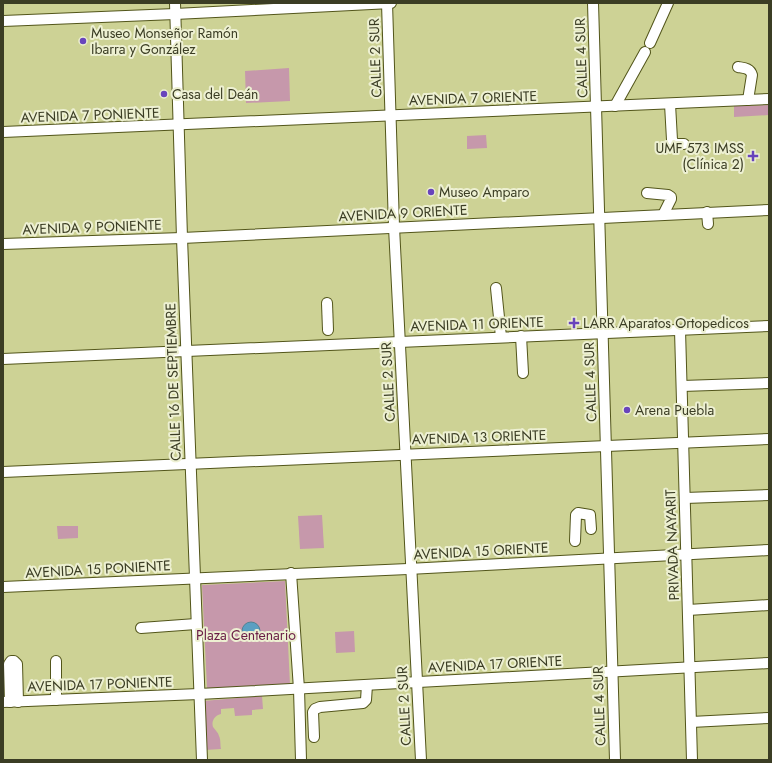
<svg xmlns="http://www.w3.org/2000/svg" width="772" height="763" font-family="Jost,sans-serif">
  <style>
    .green { fill: #c698ab }
    .water { fill: #5a9fc2; stroke: #518293 }
    .lines { fill: none; stroke-linecap: round; stroke-linejoin: round }
    .minor-casing { stroke: #52551a; stroke-width: 12 }
    .minor { stroke: #fff; stroke-width: 10 }
    .poi-dot { fill: #6844bc; stroke: #edf0d2; stroke-width: 1.5 }
    .labels { text-anchor: middle; stroke-width: 4; stroke-linejoin: round; paint-order: stroke }
    .poi-label { font-size: 14px; fill: #3b3d24; stroke: #edf0d2; text-anchor: start }
    .street-label { font-size: 14px; fill: #3b3d24; stroke: #edf0d2 }
    .park-label { font-size: 14px; fill: #691c45; stroke: #edf0d2 }
  </style>
  <rect width="100%" height="100%" fill="#cdd295"/>
  <g class="green">
    <path d="M 289,68 L 290,101 L 246,103 L 245,71 Z"/>
    <path d="M 769,105 L 769,115 L 734,117 L 734,106 Z"/>
    <path d="M 486,135 L 487,148 L 467,149 L 467,136 Z"/>
    <path d="M 322,515 L 324,548 L 300,549 L 298,516 Z"/>
    <path d="M 57,526 L 78,526 L 78,538 L 58,539 Z"/>
    <path d="M 285,581 L 290,685 L 207,688 L 202,585 Z"/>
    <path d="M 354,631 L 355,652 L 336,653 L 335,632 Z"/>
    <path d="M 262,696 L 263,709 L 252,710 L 252,715 L 235,716 L 234,708 L 221,709 L 221,714 C 215,715 211,721 213,727 C 215,730 218,732 219,736 C 221,740 220,745 221,749 L 205,750 L 203,701 Z"/>
  </g>
  <circle class="water" cx="251" cy="631" r="9"/>
  <g class="lines">
    <defs>
      <g id="minor">
        <path d="M 175,3 L 182,238 L 202,760"/>
        <path d="M 387,3 L 394,227 L 421,760"/>
        <path d="M 593,3 L 615,760"/>
        <path d="M 3,21 L 175,14 L 391,3"/>
        <path d="M 650,43 L 668,3"/>
        <path d="M 738,67 C 744,68 750,68 752,75 L 748,100"/>
        <path d="M 670,104 L 672,140 L 675,144 L 684,144"/>
        <path d="M 615,106 L 645,52"/>
        <path d="M 3,132 L 769,99"/>
        <path d="M 647,193 L 668,195 L 671,197 L 671,199 L 663,215"/>
        <path d="M 707,212 L 708,224"/>
        <path d="M 3,244 L 182,238 L 769,210"/>
        <path d="M 496,288 L 501,337"/>
        <path d="M 327,303 L 328,330"/>
        <path d="M 680,330 L 692,760"/>
        <path d="M 521,336 L 523,373"/>
        <path d="M 3,359 L 769,326"/>
        <path d="M 682,386 L 769,383"/>
        <path d="M 3,472 L 769,439"/>
        <path d="M 685,498 L 769,495"/>
        <path d="M 575,541 L 576,515 L 578,513 L 590,515 L 591,529"/>
        <path d="M 291,573 L 299,689 L 301,760"/>
        <path d="M 3,587 L 408,569 L 769,550"/>
        <path d="M 688,610 L 769,605"/>
        <path d="M 141,628 L 196,624"/>
        <path d="M 56,661 L 56,700"/>
        <path d="M 3,702 L 199,694 L 769,663"/>
        <path d="M 10,702 L 9,664 L 11,661 L 14,661 L 17,664 L 18,702"/>
        <path d="M 691,722 L 769,718"/>
        <path d="M 314,737 L 313,712 L 315,709 L 320,707 L 363,703 L 366,700 L 367,685"/>
      </g>
    </defs>
    <use href="#minor" class="minor-casing"/>
    <use href="#minor" class="minor"/>
  </g>
  <g class="poi-dot">
    <circle cx="83" cy="41" r="4"/>
    <circle cx="164" cy="94" r="4"/>
    <path d="M751 150h4v4h4v4h-4v4h-4v-4h-4v-4h4z"/>
    <circle cx="431" cy="192" r="4"/>
    <path d="M572 317h4v4h4v4h-4v4h-4v-4h-4v-4h4z"/>
    <circle cx="627" cy="410" r="4"/>
  </g>
  <g class="labels">
    <g class="poi-label">
      <text x="91" y="38">Museo Monseñor Ramón<tspan x="91" dy="16">Ibarra y González</tspan></text>
      <text x="172" y="99">Casa del Deán</text>
      <text x="744" y="153" text-anchor="end">UMF 573 IMSS<tspan x="744" dy="16">(Clínica 2)</tspan></text>
      <text x="439" y="197">Museo Amparo</text>
      <text x="583" y="328">LARR Aparatos Ortopedicos</text>
      <text x="635" y="415">Arena Puebla</text>
    </g>
    <g class="street-label">
      <text transform="translate(375 58) rotate(-92)" y="5">CALLE 2 SUR</text>
      <text transform="translate(581 58) rotate(-92)" y="5">CALLE 4 SUR</text>
      <text transform="translate(473 98) rotate(-2)" y="5">AVENIDA 7 ORIENTE</text>
      <text transform="translate(90 115) rotate(-2)" y="5">AVENIDA 7 PONIENTE</text>
      <text transform="translate(403 213) rotate(-3)" y="5">AVENIDA 9 ORIENTE</text>
      <text transform="translate(92 227) rotate(-2)" y="5">AVENIDA 9 PONIENTE</text>
      <text transform="translate(477 324) rotate(-2)" y="5">AVENIDA 11 ORIENTE</text>
      <text transform="translate(173 382) rotate(-92)" y="5">CALLE 16 DE SEPTIEMBRE</text>
      <text transform="translate(388 382) rotate(-93)" y="5">CALLE 2 SUR</text>
      <text transform="translate(590 382) rotate(-92)" y="5">CALLE 4 SUR</text>
      <text transform="translate(479 437) rotate(-2)" y="5">AVENIDA 13 ORIENTE</text>
      <text transform="translate(672 545) rotate(-92)" y="5">PRIVADA NAYARIT</text>
      <text transform="translate(481 551) rotate(-3)" y="5">AVENIDA 15 ORIENTE</text>
      <text transform="translate(98 569) rotate(-3)" y="5">AVENIDA 15 PONIENTE</text>
      <text transform="translate(495 664) rotate(-3)" y="5">AVENIDA 17 ORIENTE</text>
      <text transform="translate(100 684) rotate(-2)" y="5">AVENIDA 17 PONIENTE</text>
      <text transform="translate(404 706) rotate(-93)" y="5">CALLE 2 SUR</text>
      <text transform="translate(599 706) rotate(-92)" y="5">CALLE 4 SUR</text>
    </g>
    <g class="park-label">
      <text x="246" y="640">Plaza Centenario</text>
    </g>
  </g>
  <rect width="772" height="763" fill="none" stroke="#3b3d24" stroke-width="8"/>
</svg>
